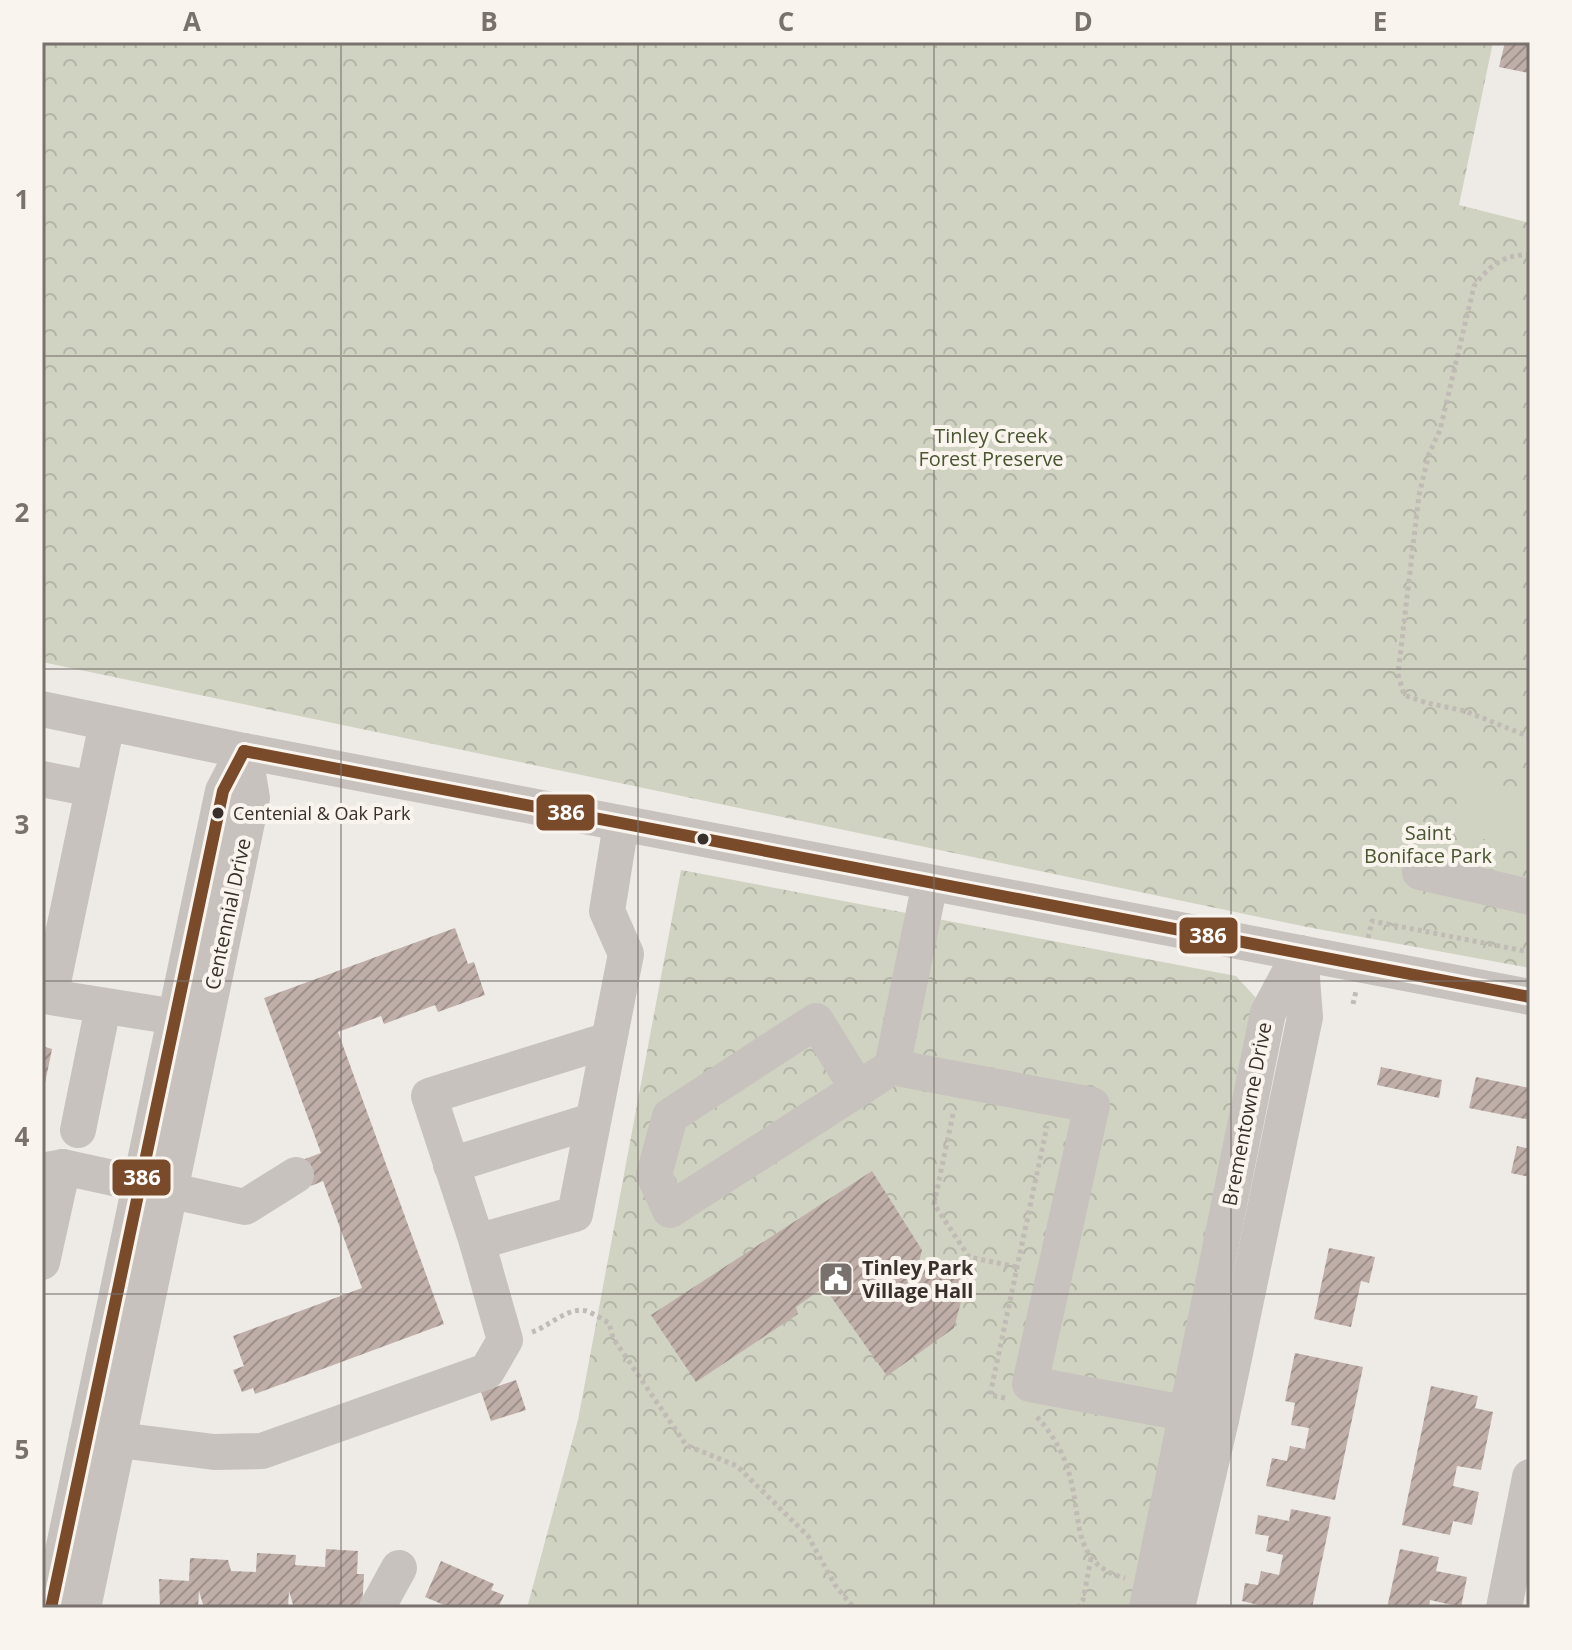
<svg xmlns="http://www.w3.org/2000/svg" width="1572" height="1650" font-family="'Open Sans',sans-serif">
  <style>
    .park { fill: url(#park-crowns) }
    .pitch { fill: #d0d3c1 }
    .building { fill: url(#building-hatch) }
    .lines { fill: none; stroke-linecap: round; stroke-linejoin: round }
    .path { stroke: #c1bbb6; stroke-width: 5; stroke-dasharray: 4 4; stroke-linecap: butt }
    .minor { stroke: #c8c2be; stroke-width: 36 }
    .bus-1-casing { stroke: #faf4ee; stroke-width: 18 }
    .bus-1 { stroke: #7a4b2a; stroke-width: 12 }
    .grid { fill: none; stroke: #78716d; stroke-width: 2; stroke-opacity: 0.55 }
    .bus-dot { fill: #39302c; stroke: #faf4ee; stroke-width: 3 }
    .labels { text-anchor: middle; stroke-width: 8; stroke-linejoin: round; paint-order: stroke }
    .bus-label { font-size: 18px; fill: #39302c; stroke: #faf4ee; text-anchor: start }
    .park-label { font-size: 20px; fill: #495631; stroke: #faf4ee }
    .street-label { font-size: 20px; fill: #39302c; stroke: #faf4ee }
    .poi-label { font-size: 20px; font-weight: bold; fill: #39302c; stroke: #faf4ee; text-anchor: start }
    .line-badge { stroke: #faf4ee; stroke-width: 3 }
    .badge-label { font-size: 22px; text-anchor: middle; font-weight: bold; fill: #fff }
    .neatline { fill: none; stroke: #78716d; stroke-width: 3 }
    .grid-label { font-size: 26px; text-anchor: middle; font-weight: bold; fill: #78716d }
  </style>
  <defs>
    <pattern id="park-crowns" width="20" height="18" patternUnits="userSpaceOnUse" patternTransform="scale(2)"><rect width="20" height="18" fill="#d0d3c1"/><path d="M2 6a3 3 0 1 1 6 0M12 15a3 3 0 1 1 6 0" fill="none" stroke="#b3b5a6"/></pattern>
    <pattern id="building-hatch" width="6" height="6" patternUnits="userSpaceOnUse" patternTransform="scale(2)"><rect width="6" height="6" fill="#c0afa9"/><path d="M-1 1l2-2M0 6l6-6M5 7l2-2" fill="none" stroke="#9d8f8a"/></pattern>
  </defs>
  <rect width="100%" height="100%" fill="#eeeae6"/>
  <g class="park">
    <path d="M 42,42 L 1493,42 L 1459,205 L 1530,223 L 1530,968 L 1307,927 L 42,662 Z"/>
    <path d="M 681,870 L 1236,976 L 1257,999 L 1134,1608 L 527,1608 L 578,1420 Z"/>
  </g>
  <path class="pitch" d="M 1462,777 L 1530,791 L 1530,849 L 1451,832 Z"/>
  <g class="building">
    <path d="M 1505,42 L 1530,45 L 1529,73 L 1499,67 Z"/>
    <path d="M 455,928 L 468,964 L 474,962 L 485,995 L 438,1012 L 435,1005 L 384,1024 L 381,1016 L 338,1032 L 444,1324 L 255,1394 L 253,1388 L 242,1392 L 233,1370 L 244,1366 L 233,1336 L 362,1288 L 323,1181 L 311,1186 L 302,1160 L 321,1153 L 264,998 Z"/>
    <path d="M 42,1046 L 52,1049 L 43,1093 L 42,1093 Z"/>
    <path d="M 1381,1067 L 1442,1080 L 1439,1098 L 1377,1085 Z"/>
    <path d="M 1476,1077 L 1530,1088 L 1530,1120 L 1469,1108 Z"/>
    <path d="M 1517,1146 L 1530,1149 L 1530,1177 L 1511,1173 Z"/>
    <path d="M 872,1171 L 922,1250 L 919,1262 L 969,1272 L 954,1328 L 887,1376 L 824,1287 L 796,1307 L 798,1314 L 696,1382 L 651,1315 Z"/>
    <path d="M 1329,1248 L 1375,1257 L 1369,1283 L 1361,1281 L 1351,1327 L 1314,1319 Z"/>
    <path d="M 1295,1353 L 1363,1367 L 1335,1500 L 1266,1486 L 1272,1458 L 1287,1461 L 1290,1446 L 1305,1449 L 1309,1428 L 1291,1425 L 1295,1403 L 1285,1401 Z"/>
    <path d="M 516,1380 L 526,1410 L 491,1421 L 481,1392 Z"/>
    <path d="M 1431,1386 L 1478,1396 L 1475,1408 L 1493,1412 L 1481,1470 L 1457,1466 L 1453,1486 L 1479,1492 L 1472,1525 L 1453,1521 L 1450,1535 L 1402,1525 Z"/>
    <path d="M 1291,1509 L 1331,1517 L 1312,1608 L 1271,1608 L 1242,1601 L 1245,1583 L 1258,1585 L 1261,1571 L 1279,1575 L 1283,1555 L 1266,1551 L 1269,1536 L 1255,1534 L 1258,1515 L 1289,1521 Z"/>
    <path d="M 326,1549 L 358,1551 L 357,1574 L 364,1574 L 362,1608 L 326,1608 L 325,1604 L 324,1608 L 294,1608 L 289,1591 L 288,1608 L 204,1608 L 199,1591 L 198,1608 L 160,1608 L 159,1579 L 189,1581 L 190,1558 L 228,1560 L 231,1571 L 256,1572 L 257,1553 L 296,1555 L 295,1565 L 325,1567 Z"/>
    <path d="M 1400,1549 L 1439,1557 L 1436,1571 L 1467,1577 L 1461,1607 L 1430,1600 L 1429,1608 L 1387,1608 Z"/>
    <path d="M 441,1561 L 494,1584 L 491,1590 L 504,1595 L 498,1608 L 451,1608 L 425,1597 Z"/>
  </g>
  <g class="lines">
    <g class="path">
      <path d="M 1530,255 C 1505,253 1488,267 1474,286 L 1440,430 L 1429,454 L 1419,495 L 1398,674 L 1404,695 L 1427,703 L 1465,711 L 1530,737"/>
      <path d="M 1368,938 L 1372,921 L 1530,952"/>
      <path d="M 1353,1004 L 1356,991"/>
      <path d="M 953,1114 L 934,1204 L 969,1257 L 1017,1267"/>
      <path d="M 532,1332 C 548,1327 569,1306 586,1311 C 593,1313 602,1319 609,1323 L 613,1338 L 686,1445 L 737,1466 L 808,1536 L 835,1585 L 854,1608"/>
      <path d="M 1005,1398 L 990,1395 L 1047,1126"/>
      <path d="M 1037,1417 C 1052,1433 1065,1455 1070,1477 C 1082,1519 1071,1564 1125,1578"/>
      <path d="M 1078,1608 L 1083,1600 L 1091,1558"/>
    </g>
    <g class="minor">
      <path d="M 42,709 L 244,751 L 1530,997"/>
      <path d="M 107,723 L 50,997 L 201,1021"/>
      <path d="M 42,779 L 93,789"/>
      <path d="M 1420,872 L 1530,897"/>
      <path d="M 892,1067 L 1092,1105 L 1030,1384 L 1221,1420"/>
      <path d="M 858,1089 L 816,1021 L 670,1116 L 654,1175 L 670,1210 L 892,1067 L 930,883"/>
      <path d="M 78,1130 L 103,1007"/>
      <path d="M 451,1165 L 592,1121"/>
      <path d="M 42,1171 L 63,1167 L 245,1207 L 296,1175"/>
      <path d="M 477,1242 L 575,1214 L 626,954 L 607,911 L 621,824"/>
      <path d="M 42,1262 L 63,1167"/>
      <path d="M 87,1436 L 214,1452 L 262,1451 L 487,1371 L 505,1340 L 477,1242 L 429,1096 L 609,1040"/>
      <path d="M 51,1608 L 223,791 L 244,751"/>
      <path d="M 83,1608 L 252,798 L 244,751"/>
      <path d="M 377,1608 L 399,1568"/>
      <path d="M 1147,1608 L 1268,1013 L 1300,953"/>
      <path d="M 1177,1608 L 1221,1420 L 1305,1017 L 1300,953"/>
      <path d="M 1504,1608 L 1530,1477"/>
    </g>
    <defs>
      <g id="bus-1">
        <path d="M 244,751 L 1530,997"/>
        <path d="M 51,1608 L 223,791 L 244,751"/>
      </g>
    </defs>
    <use href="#bus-1" class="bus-1-casing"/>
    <use href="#bus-1" class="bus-1"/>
  </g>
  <path class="grid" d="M 341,42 L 341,1608M 638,42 L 638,1608M 934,42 L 934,1608M 1231,42 L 1231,1608M 42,356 L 1530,356M 42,669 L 1530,669M 42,981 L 1530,981M 42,1294 L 1530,1294"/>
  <defs>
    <symbol id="civic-square" viewBox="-11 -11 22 22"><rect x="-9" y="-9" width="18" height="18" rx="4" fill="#78716d" stroke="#faf4ee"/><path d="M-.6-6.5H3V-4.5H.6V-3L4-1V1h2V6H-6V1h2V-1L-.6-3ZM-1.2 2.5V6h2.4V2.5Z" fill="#fff"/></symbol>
  </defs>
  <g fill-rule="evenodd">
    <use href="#civic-square" x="816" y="1259" width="40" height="40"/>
  </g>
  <g class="bus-dot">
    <circle cx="218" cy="813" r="7"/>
    <circle cx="703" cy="839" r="7"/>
  </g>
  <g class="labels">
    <g class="bus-label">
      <text x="233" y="820">Centenial &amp; Oak Park</text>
    </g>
    <g class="park-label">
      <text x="991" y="443">Tinley Creek<tspan x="991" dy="23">Forest Preserve</tspan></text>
      <text x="1428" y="840">Saint<tspan x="1428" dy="23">Boniface Park</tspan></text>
    </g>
    <g class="street-label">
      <text transform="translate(228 914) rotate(-78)" y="7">Centennial Drive</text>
      <text transform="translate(1247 1114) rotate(-79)" y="7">Brementowne Drive</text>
    </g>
    <g class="poi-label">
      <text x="862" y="1275">Tinley Park<tspan x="862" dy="23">Village Hall</tspan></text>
    </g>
  </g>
  <g class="line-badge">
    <rect x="535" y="793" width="61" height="39" rx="8" fill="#7a4b2a"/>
    <rect x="1178" y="916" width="61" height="39" rx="8" fill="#7a4b2a"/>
    <rect x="111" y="1158" width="61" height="39" rx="8" fill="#7a4b2a"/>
  </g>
  <g class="badge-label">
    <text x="566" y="820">386</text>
    <text x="1208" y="943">386</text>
    <text x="142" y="1185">386</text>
  </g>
  <rect width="1572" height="1650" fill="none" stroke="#faf4ee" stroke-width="88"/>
  <rect x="44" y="44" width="1484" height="1562" class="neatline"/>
  <g class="grid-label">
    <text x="192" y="31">A</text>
    <text x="489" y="31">B</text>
    <text x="786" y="31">C</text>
    <text x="1083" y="31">D</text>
    <text x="1380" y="31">E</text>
    <text x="22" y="209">1</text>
    <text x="22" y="522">2</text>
    <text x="22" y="834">3</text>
    <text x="22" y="1146">4</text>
    <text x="22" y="1459">5</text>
  </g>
</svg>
